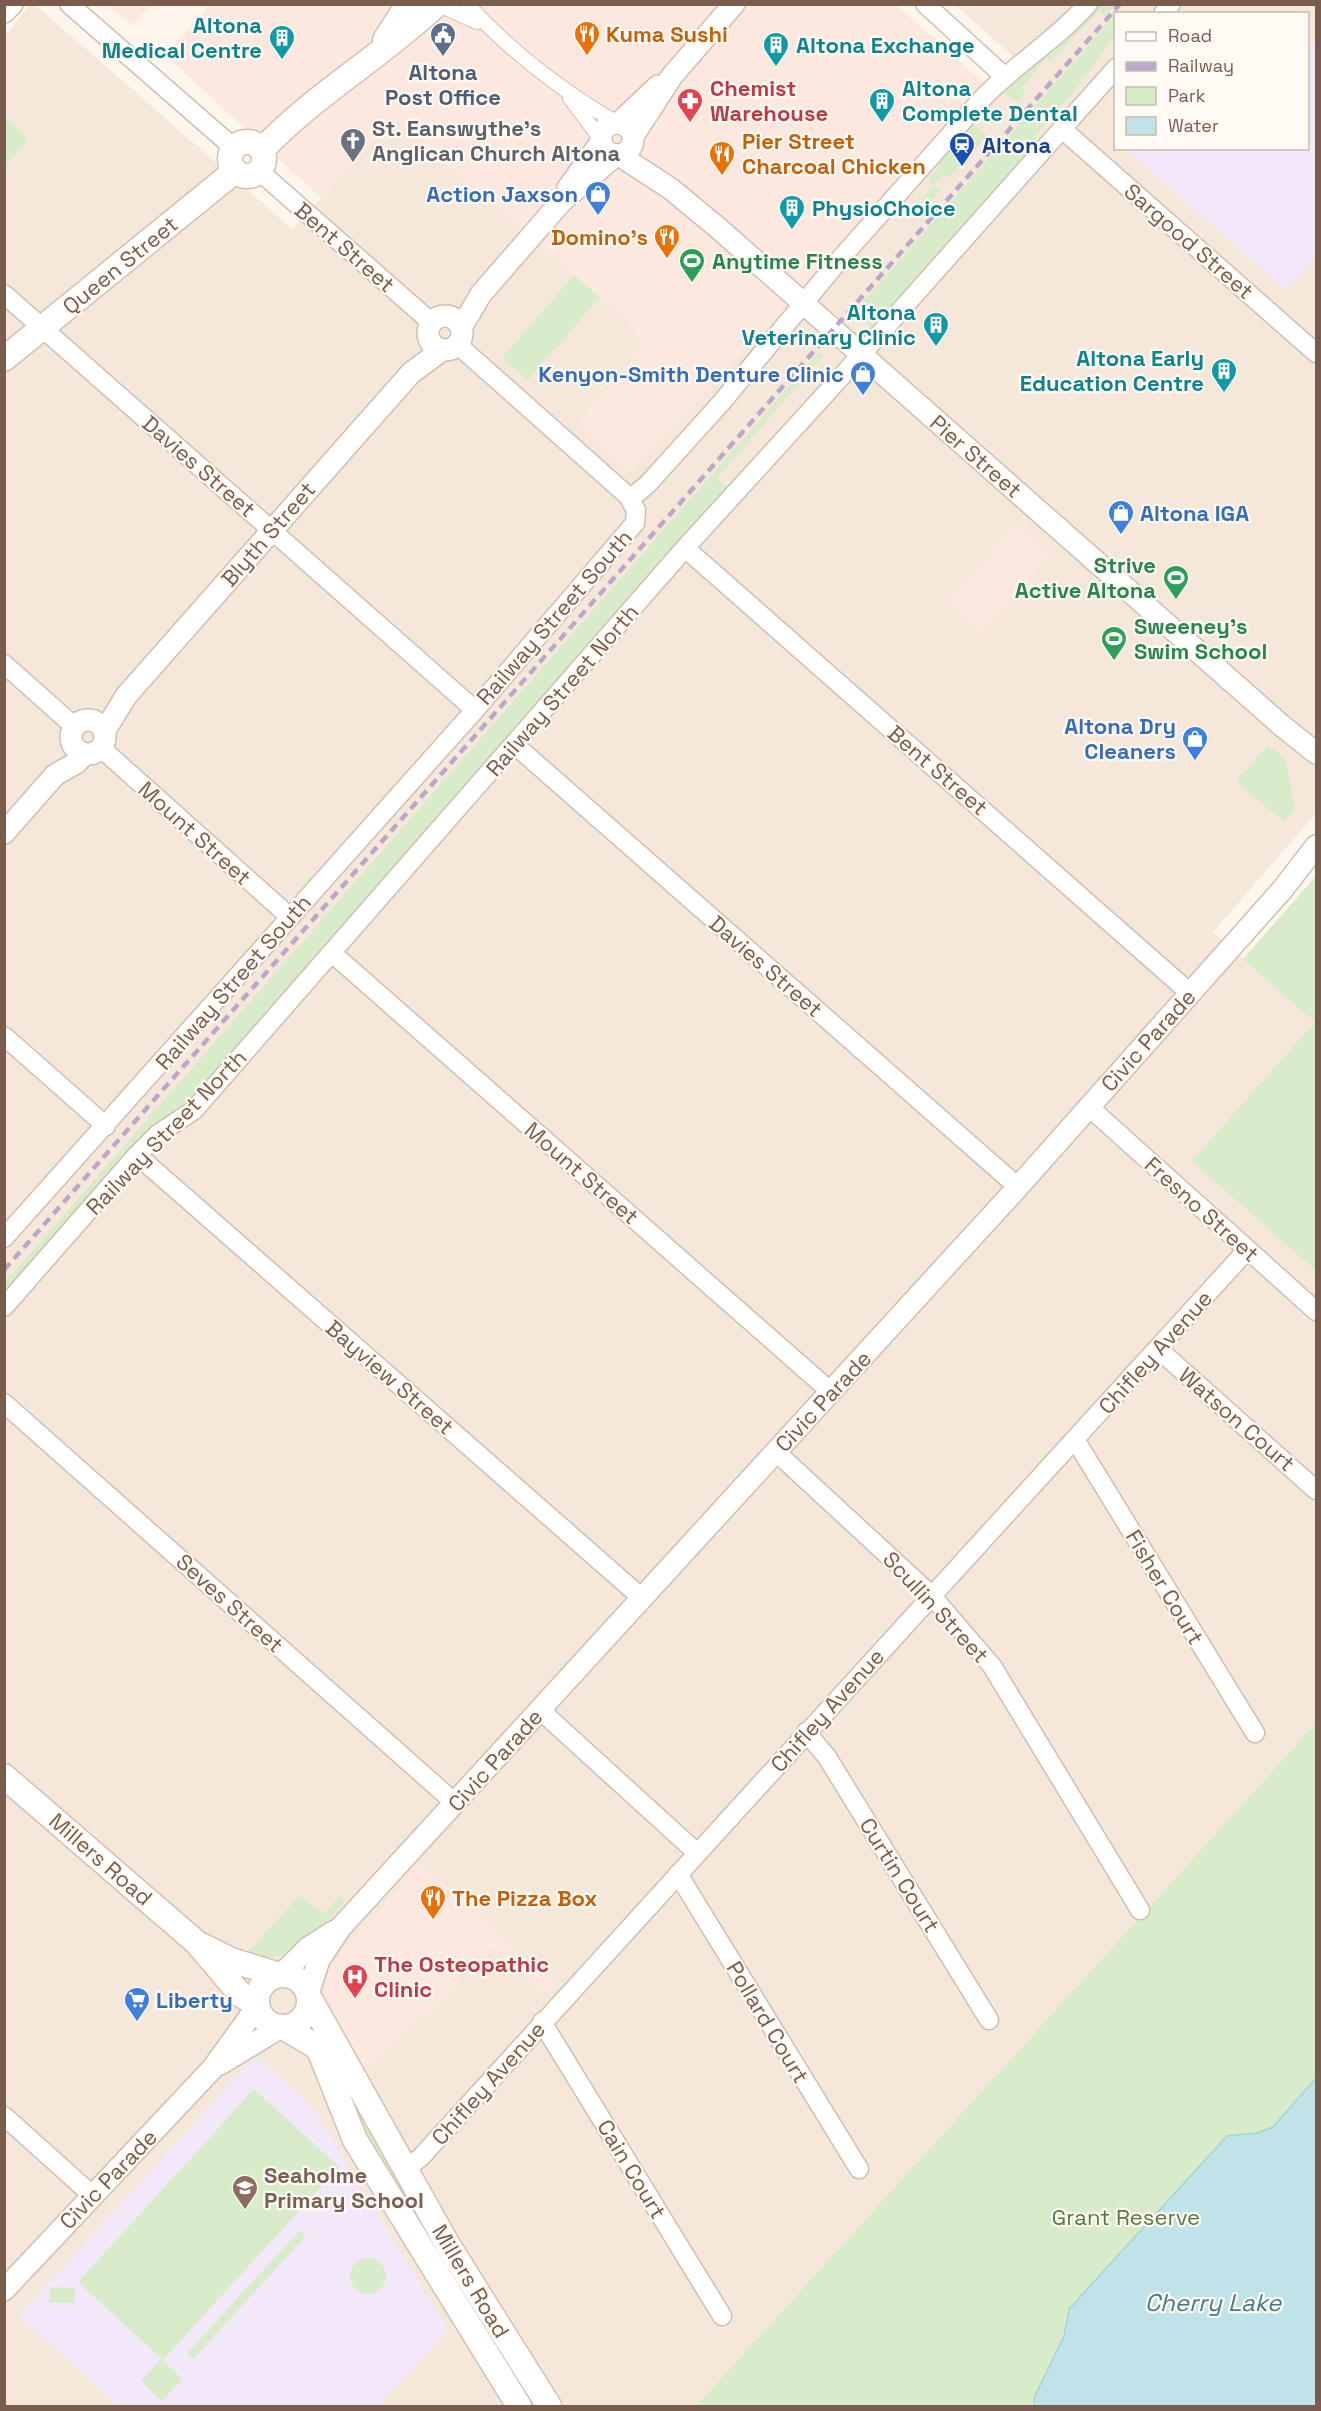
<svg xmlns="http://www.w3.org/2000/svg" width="1321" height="2411" font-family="'Space Grotesk',sans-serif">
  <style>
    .residential { fill: #f5e8da; fill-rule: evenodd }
    .commercial { fill: #fde8e0 }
    .education { fill: #f3e8fa }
    .green { fill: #d8ecc9 }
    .water { fill: #bfe3e8; stroke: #a5d3da; stroke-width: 1.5 }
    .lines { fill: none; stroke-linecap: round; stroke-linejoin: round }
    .pedestrian-casing { stroke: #d1beb0; stroke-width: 16 }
    .minor-casing { stroke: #d1beb0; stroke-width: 21 }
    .tertiary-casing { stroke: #d1beb0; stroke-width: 24 }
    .secondary-casing { stroke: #d6c0b0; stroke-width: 27 }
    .pedestrian { stroke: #fff; stroke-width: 14 }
    .minor { stroke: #fff; stroke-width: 18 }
    .tertiary { stroke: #fff; stroke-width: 21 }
    .secondary { stroke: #fff; stroke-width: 24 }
    .rail { stroke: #b9a8c9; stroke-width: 4.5; stroke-dasharray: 9 6; stroke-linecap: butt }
    .labels { text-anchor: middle; stroke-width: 4.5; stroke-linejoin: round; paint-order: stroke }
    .culture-label { font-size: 22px; font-weight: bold; fill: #0d838f; stroke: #fffaf3; text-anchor: end }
    .food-label { font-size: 22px; font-weight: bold; fill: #c56008; stroke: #fffaf3; text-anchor: start }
    .service-label { font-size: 22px; font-weight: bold; fill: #4e5e75; stroke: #fffaf3 }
    .health-label { font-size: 22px; font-weight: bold; fill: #be3a42; stroke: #fffaf3; text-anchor: start }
    .worship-label { font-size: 22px; font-weight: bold; fill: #5b616d; stroke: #fffaf3; text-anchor: start }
    .transit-label { font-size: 22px; font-weight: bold; fill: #164399; stroke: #fffaf3; text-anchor: start }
    .shop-label { font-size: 22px; font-weight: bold; fill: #366cbe; stroke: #fffaf3; text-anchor: end }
    .street-label { font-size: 22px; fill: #7a5c4d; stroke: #fffaf3 }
    .leisure-label { font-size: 22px; font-weight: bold; fill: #27864d; stroke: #fffaf3; text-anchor: start }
    .education-label { font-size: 22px; font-weight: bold; fill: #785e54; stroke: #fffaf3; text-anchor: start }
    .park-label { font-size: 22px; fill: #537a41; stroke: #fffaf3 }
    .water-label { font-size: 24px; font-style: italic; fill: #437c86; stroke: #fffaf3 }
  </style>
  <rect width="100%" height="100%" fill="#fdf6ec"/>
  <path class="residential" d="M 955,5 L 1316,5 L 1316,801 L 1314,816 L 1213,932 L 1316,1022 L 1193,1161 L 1316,1271 L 1316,1723 L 696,2406 L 5,2406 L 5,36 L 29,6 L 37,6 L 292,229 L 395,119 L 624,317 L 646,344 L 578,424 L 704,393 L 986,84 L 1016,59 ZM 1116,14 L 1308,14 L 1308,148 L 1116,148 Z"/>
  <g class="commercial">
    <path d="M 895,4 L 986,84 L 632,472 L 578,424 L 646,344 L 624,317 L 395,119 L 321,198 L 165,55 L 210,5 Z"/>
    <path d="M 108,5 L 152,5 L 131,25 Z"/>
    <path d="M 1017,524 L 1051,555 L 981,633 L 947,603 Z"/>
    <path d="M 422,1864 L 554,1985 L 546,1994 L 496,1949 L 487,1950 L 428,2015 L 423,2011 L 366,2074 L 340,2027 L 324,1986 L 331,1963 Z"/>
  </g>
  <g class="education">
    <path d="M 1316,39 L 1316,256 L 1286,290 L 1125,149 L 1308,148 L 1308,49 Z"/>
    <path d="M 255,2056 L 312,2107 L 448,2330 L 378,2406 L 119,2406 L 19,2316 Z"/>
  </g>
  <g class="green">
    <path d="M 1099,5 L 1115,5 L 1105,16 L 1099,11 L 1050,61 L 1047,58 L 1021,88 L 1026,92 L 1017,102 L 1004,92 L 1071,35 Z"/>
    <path d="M 1115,15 L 1115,35 L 1075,90 L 1034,137 L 1039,141 L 874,330 L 854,312 Z"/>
    <path d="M 5,118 L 28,139 L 5,166 Z"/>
    <path d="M 971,122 L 987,136 L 949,178 L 944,174 L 934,185 L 940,191 L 920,212 L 915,207 L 934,185 L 928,180 L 939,167 L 936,161 Z"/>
    <path d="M 574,275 L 600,297 L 528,380 L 502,358 Z"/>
    <path d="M 819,352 L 823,356 L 717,478 L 730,490 L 587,645 L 517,733 L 205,1087 L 153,1127 L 5,1295 L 5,1282 Z"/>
    <path d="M 1268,745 L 1285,758 L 1295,809 L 1284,822 L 1236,781 Z"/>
    <path d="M 1316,876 L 1316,1271 L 1192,1161 L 1315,1022 L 1243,959 Z"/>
    <path d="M 1316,1723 L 1316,2406 L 696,2406 Z"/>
    <path d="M 300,1895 L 323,1914 L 341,1895 L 345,1901 C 319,1930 293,1964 249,1958 L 249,1951 Z"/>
    <path d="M 254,2089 L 339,2167 L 163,2360 L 78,2282 Z"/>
    <path d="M 359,2106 L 538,2406 L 532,2406 L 382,2162 L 354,2108 Z"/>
    <path d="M 300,2230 L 306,2236 L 193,2359 L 187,2353 Z"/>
    <circle cx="368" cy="2276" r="18"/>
    <path d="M 50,2287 L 75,2288 L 74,2303 L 49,2303 Z"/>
    <path d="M 161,2359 L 182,2379 L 162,2401 L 141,2381 Z"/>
  </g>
  <path class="water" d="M 1316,2078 L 1316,2406 L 1034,2406 L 1034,2398 L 1064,2336 L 1069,2309 L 1227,2136 L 1257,2133 L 1273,2127 Z"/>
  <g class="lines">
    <defs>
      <g id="pedestrian">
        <path d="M 467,4 C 510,51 561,90 615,122"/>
        <path d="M 439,5 L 477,22"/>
        <path d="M 570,98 L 600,138"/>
      </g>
      <g id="minor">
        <path d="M 69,4 L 234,148"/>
        <path d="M 925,4 L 1004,76"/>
        <path d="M 1163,14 L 1171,4"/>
        <path d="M 1062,129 L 1316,353"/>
        <path d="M 259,171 L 432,323"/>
        <path d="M 4,294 L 475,710"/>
        <path d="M 628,496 L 632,497 L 647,485 L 721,403 L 841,258 L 981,100 C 1014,65 1056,40 1088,4"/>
        <path d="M 685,548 L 1190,993"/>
        <path d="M 4,664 L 75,727"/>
        <path d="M 515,745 L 1018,1187"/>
        <path d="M 101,748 L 290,917"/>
        <path d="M 332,953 L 831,1392"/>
        <path d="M 4,1036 L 106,1126"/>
        <path d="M 1089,1107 L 1316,1311"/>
        <path d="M 137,1155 L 642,1598"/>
        <path d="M 4,1238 L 475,710 L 635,523 L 636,510 L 628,496 L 458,345"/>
        <path d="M 4,1307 L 137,1155 L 158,1134 L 194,1110 L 685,548 L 861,355 L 1116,68"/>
        <path d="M 1158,1349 L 1316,1490"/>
        <path d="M 4,1403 L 455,1803"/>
        <path d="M 1076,1441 L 1255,1733"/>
        <path d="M 776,1452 L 931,1595 L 992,1666 L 1140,1910"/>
        <path d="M 540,1710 L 696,1852"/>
        <path d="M 806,1732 L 827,1757 L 989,2020"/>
        <path d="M 678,1874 L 859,2169"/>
        <path d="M 542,2022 L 722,2316"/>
        <path d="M 4,2116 L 92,2195"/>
        <path d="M 406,2169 L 421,2157 C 695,1853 974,1554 1247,1250"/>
      </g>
      <g id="tertiary">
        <path d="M 4,12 L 12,4"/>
        <circle cx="617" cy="139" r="16"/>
        <path d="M 619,123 L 658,86"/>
        <path d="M 633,136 L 672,76 L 734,4"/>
        <path d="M 619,155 L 671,189 L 717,227 L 1281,725 L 1316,753"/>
        <path d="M 568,188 L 601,142"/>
        <circle cx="445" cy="333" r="17"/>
        <path d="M 461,328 L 481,294 L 561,202 L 616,155"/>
        <circle cx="88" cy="737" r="17"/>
        <path d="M 104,732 L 126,696 L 411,373 L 442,350"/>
        <path d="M 4,833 L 55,775 L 76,763 L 85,754"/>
        <path d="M 282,1974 L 308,1948 L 335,1931"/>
        <path d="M 308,1994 L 319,1960 L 341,1927 L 1018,1187 L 1282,890 L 1316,846"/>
        <path d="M 220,2064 L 281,2027"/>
        <path d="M 4,2290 L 212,2069 L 257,2007"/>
      </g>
      <g id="secondary">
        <path d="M 385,40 L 408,4"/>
        <circle cx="247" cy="159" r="17"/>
        <path d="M 262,150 C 314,95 381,57 436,5"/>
        <path d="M 4,359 L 235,171"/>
        <path d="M 4,1776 L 197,1943 L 241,1995 L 257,2005"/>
        <path d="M 203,1946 L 231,1960 L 279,1975"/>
        <circle cx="283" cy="2001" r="26"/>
        <path d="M 309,1997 L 448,2245 L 549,2406"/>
        <path d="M 283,2027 L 314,2045 L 320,2052 L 355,2140 L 519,2406"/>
      </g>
    </defs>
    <use href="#pedestrian" class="pedestrian-casing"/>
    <use href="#minor" class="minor-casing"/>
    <use href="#tertiary" class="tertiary-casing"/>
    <use href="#secondary" class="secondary-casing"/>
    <use href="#pedestrian" class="pedestrian"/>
    <use href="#minor" class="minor"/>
    <use href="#tertiary" class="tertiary"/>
    <use href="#secondary" class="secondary"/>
    <path class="rail" d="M 4,1270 L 1120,4"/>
  </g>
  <defs>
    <symbol id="restaurant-pin" viewBox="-11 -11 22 30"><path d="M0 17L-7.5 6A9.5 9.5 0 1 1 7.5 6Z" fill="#e8710a" stroke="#fffaf3"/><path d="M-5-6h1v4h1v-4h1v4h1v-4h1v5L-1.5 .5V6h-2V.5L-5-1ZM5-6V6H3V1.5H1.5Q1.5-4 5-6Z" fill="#fff"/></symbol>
    <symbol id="civic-pin" viewBox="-11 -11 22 30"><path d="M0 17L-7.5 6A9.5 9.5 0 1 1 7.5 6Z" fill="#5c6f8a" stroke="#fffaf3"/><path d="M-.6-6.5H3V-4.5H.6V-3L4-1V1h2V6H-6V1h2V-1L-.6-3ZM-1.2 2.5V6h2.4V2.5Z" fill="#fff"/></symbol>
    <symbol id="building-pin" viewBox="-11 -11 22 30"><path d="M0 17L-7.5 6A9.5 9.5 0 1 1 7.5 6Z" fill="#0f9aa8" stroke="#fffaf3"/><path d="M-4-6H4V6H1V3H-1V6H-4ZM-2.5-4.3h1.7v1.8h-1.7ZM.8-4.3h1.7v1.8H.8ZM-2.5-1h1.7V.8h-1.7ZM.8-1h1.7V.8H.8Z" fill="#fff"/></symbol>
    <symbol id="pharmacy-pin" viewBox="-11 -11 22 30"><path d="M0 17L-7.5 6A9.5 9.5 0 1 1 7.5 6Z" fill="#e0444e" stroke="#fffaf3"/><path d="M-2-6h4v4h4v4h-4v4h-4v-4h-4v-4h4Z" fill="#fff"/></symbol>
    <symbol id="church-pin" viewBox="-11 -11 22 30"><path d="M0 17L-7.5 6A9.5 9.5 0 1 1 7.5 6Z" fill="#6b7280" stroke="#fffaf3"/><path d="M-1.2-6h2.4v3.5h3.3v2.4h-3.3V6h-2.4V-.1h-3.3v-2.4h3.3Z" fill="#fff"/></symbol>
    <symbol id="station-pin" viewBox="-11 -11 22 30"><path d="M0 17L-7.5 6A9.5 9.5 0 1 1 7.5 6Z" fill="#1a4fb4" stroke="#fffaf3"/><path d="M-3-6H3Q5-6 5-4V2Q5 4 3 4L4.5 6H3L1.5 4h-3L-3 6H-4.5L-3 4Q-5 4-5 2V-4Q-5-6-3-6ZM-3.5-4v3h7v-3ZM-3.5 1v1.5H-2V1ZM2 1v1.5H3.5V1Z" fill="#fff"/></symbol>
    <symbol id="shop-pin" viewBox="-11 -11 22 30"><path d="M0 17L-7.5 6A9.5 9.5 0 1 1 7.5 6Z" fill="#3f7fe0" stroke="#fffaf3"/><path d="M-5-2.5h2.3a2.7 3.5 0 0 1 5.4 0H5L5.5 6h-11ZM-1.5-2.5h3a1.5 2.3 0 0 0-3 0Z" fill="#fff"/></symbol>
    <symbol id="stadium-pin" viewBox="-11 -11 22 30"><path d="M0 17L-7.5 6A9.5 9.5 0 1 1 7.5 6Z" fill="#2e9e5b" stroke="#fffaf3"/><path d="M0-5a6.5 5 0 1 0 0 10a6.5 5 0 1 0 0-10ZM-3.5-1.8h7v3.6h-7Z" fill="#fff"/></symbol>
    <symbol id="hospital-pin" viewBox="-11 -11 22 30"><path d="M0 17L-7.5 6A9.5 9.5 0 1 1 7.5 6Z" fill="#e0444e" stroke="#fffaf3"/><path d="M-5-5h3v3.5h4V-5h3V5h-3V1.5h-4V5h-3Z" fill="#fff"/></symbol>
    <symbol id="supermarket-pin" viewBox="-11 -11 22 30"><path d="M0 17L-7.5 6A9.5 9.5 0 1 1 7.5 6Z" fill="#3f7fe0" stroke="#fffaf3"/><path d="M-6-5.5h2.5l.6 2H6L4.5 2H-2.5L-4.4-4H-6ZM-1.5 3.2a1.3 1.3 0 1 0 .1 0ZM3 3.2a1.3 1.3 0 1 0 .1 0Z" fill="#fff"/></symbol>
    <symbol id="school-pin" viewBox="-11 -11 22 30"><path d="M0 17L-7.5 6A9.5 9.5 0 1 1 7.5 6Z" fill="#8d6e63" stroke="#fffaf3"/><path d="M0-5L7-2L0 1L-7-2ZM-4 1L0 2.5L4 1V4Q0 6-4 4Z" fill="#fff"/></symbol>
  </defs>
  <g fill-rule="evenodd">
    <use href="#restaurant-pin" x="572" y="19" width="30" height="40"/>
    <use href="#civic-pin" x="428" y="20" width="30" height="40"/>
    <use href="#building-pin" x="267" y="23" width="30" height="40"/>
    <use href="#building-pin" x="761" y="30" width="30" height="40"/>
    <use href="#pharmacy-pin" x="675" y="86" width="30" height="40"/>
    <use href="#building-pin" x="867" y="86" width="30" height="40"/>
    <use href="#church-pin" x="338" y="126" width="30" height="40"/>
    <use href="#station-pin" x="947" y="130" width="30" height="40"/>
    <use href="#restaurant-pin" x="707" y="139" width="30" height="40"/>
    <use href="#shop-pin" x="583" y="179" width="30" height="40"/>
    <use href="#building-pin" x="777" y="193" width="30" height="40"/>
    <use href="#restaurant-pin" x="652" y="222" width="30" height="40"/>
    <use href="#stadium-pin" x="677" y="246" width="30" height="40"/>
    <use href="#building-pin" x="921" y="310" width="30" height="40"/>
    <use href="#building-pin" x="1209" y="356" width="30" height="40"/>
    <use href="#shop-pin" x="848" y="359" width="30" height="40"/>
    <use href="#shop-pin" x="1106" y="498" width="30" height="40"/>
    <use href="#stadium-pin" x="1161" y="563" width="30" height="40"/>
    <use href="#stadium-pin" x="1099" y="624" width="30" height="40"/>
    <use href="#shop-pin" x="1180" y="724" width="30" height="40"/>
    <use href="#restaurant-pin" x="418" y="1883" width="30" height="40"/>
    <use href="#hospital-pin" x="340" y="1962" width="30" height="40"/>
    <use href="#supermarket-pin" x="122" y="1985" width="30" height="40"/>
    <use href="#school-pin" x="230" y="2173" width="30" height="40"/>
  </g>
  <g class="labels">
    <g class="culture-label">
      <text x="262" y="33">Altona<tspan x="262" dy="25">Medical Centre</tspan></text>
      <text x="796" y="53" text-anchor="start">Altona Exchange</text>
      <text x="902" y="96" text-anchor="start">Altona<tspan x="902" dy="25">Complete Dental</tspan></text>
      <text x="812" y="216" text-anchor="start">PhysioChoice</text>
      <text x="916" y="320">Altona<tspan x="916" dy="25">Veterinary Clinic</tspan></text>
      <text x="1204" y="366">Altona Early<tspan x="1204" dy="25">Education Centre</tspan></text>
    </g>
    <g class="food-label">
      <text x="606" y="42">Kuma Sushi</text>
      <text x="742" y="149">Pier Street<tspan x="742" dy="25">Charcoal Chicken</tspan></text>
      <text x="648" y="245" text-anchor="end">Domino's</text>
      <text x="452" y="1906">The Pizza Box</text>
    </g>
    <g class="service-label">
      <text x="443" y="80">Altona<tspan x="443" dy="25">Post Office</tspan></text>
    </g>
    <g class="health-label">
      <text x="710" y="96">Chemist<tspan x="710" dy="25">Warehouse</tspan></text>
      <text x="374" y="1972">The Osteopathic<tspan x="374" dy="25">Clinic</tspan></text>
    </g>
    <g class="worship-label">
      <text x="372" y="136">St. Eanswythe's<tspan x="372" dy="25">Anglican Church Altona</tspan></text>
    </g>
    <g class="transit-label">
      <text x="982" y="153">Altona</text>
    </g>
    <g class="shop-label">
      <text x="578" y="202">Action Jaxson</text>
      <text x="844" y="382">Kenyon-Smith Denture Clinic</text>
      <text x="1140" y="521" text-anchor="start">Altona IGA</text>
      <text x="1176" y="734">Altona Dry<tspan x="1176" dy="25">Cleaners</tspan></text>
      <text x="156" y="2008" text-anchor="start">Liberty</text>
    </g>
    <g class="street-label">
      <text transform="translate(1189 241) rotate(41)" y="8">Sargood Street</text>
      <text transform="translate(345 247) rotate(41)" y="8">Bent Street</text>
      <text transform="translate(120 265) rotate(-39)" y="8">Queen Street</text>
      <text transform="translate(976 456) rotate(41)" y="8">Pier Street</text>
      <text transform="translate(199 466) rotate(41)" y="8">Davies Street</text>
      <text transform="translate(268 534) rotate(-49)" y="8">Blyth Street</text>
      <text transform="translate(554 617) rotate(-49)" y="8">Railway Street South</text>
      <text transform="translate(562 690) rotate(-49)" y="8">Railway Street North</text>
      <text transform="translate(938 770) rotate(41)" y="8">Bent Street</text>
      <text transform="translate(195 833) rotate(42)" y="8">Mount Street</text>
      <text transform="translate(766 966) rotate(41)" y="8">Davies Street</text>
      <text transform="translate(233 982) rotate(-49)" y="8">Railway Street South</text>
      <text transform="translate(1148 1040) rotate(-48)" y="8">Civic Parade</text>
      <text transform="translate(166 1132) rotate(-46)" y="8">Railway Street North</text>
      <text transform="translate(582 1173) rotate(41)" y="8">Mount Street</text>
      <text transform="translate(1202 1209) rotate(42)" y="8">Fresno Street</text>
      <text transform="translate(1155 1352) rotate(-48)" y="8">Chifley Avenue</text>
      <text transform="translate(390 1377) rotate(41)" y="8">Bayview Street</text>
      <text transform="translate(823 1401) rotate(-47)" y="8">Civic Parade</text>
      <text transform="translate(1237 1419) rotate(41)" y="8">Watson Court</text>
      <text transform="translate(1165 1587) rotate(59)" y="8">Fisher Court</text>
      <text transform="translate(230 1603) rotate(42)" y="8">Seves Street</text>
      <text transform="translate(936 1607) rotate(47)" y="8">Scullin Street</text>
      <text transform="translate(827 1710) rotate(-48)" y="8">Chifley Avenue</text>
      <text transform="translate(495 1760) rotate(-48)" y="8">Civic Parade</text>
      <text transform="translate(101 1859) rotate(41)" y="8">Millers Road</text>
      <text transform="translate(900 1875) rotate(58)" y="8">Curtin Court</text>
      <text transform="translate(768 2022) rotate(59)" y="8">Pollard Court</text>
      <text transform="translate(488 2083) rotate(-48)" y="8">Chifley Avenue</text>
      <text transform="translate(632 2169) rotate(59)" y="8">Cain Court</text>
      <text transform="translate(108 2179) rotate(-46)" y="8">Civic Parade</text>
      <text transform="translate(471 2281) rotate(59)" y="8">Millers Road</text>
    </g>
    <g class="leisure-label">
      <text x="712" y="269">Anytime Fitness</text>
      <text x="1156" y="573" text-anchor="end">Strive<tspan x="1156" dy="25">Active Altona</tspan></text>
      <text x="1134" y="634">Sweeney's<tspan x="1134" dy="25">Swim School</tspan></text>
    </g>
    <g class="education-label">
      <text x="264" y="2183">Seaholme<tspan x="264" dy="25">Primary School</tspan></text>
    </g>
    <g class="park-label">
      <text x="1126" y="2225">Grant Reserve</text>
    </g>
    <g class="water-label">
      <text x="1213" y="2311">Cherry Lake</text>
    </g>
  </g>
  <rect width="1321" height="2411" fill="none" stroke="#7a5c4d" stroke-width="12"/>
  <rect x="1114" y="12" width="195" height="138" fill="#fffaf3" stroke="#cabbb1" stroke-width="1.5"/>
  <rect x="1126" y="32" width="30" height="9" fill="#ffffff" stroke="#cabbb1" stroke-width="1.5"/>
  <text x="1168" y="42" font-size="18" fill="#7a5c4d">Road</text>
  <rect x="1126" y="62" width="30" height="9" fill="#b9a8c9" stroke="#cabbb1" stroke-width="1.5"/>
  <text x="1168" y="72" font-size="18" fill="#7a5c4d">Railway</text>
  <rect x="1126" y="87" width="30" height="18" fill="#d8ecc9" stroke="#cabbb1" stroke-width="1.5"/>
  <text x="1168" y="102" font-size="18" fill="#7a5c4d">Park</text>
  <rect x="1126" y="117" width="30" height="18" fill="#bfe3e8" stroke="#cabbb1" stroke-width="1.5"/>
  <text x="1168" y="132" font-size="18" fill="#7a5c4d">Water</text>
</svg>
